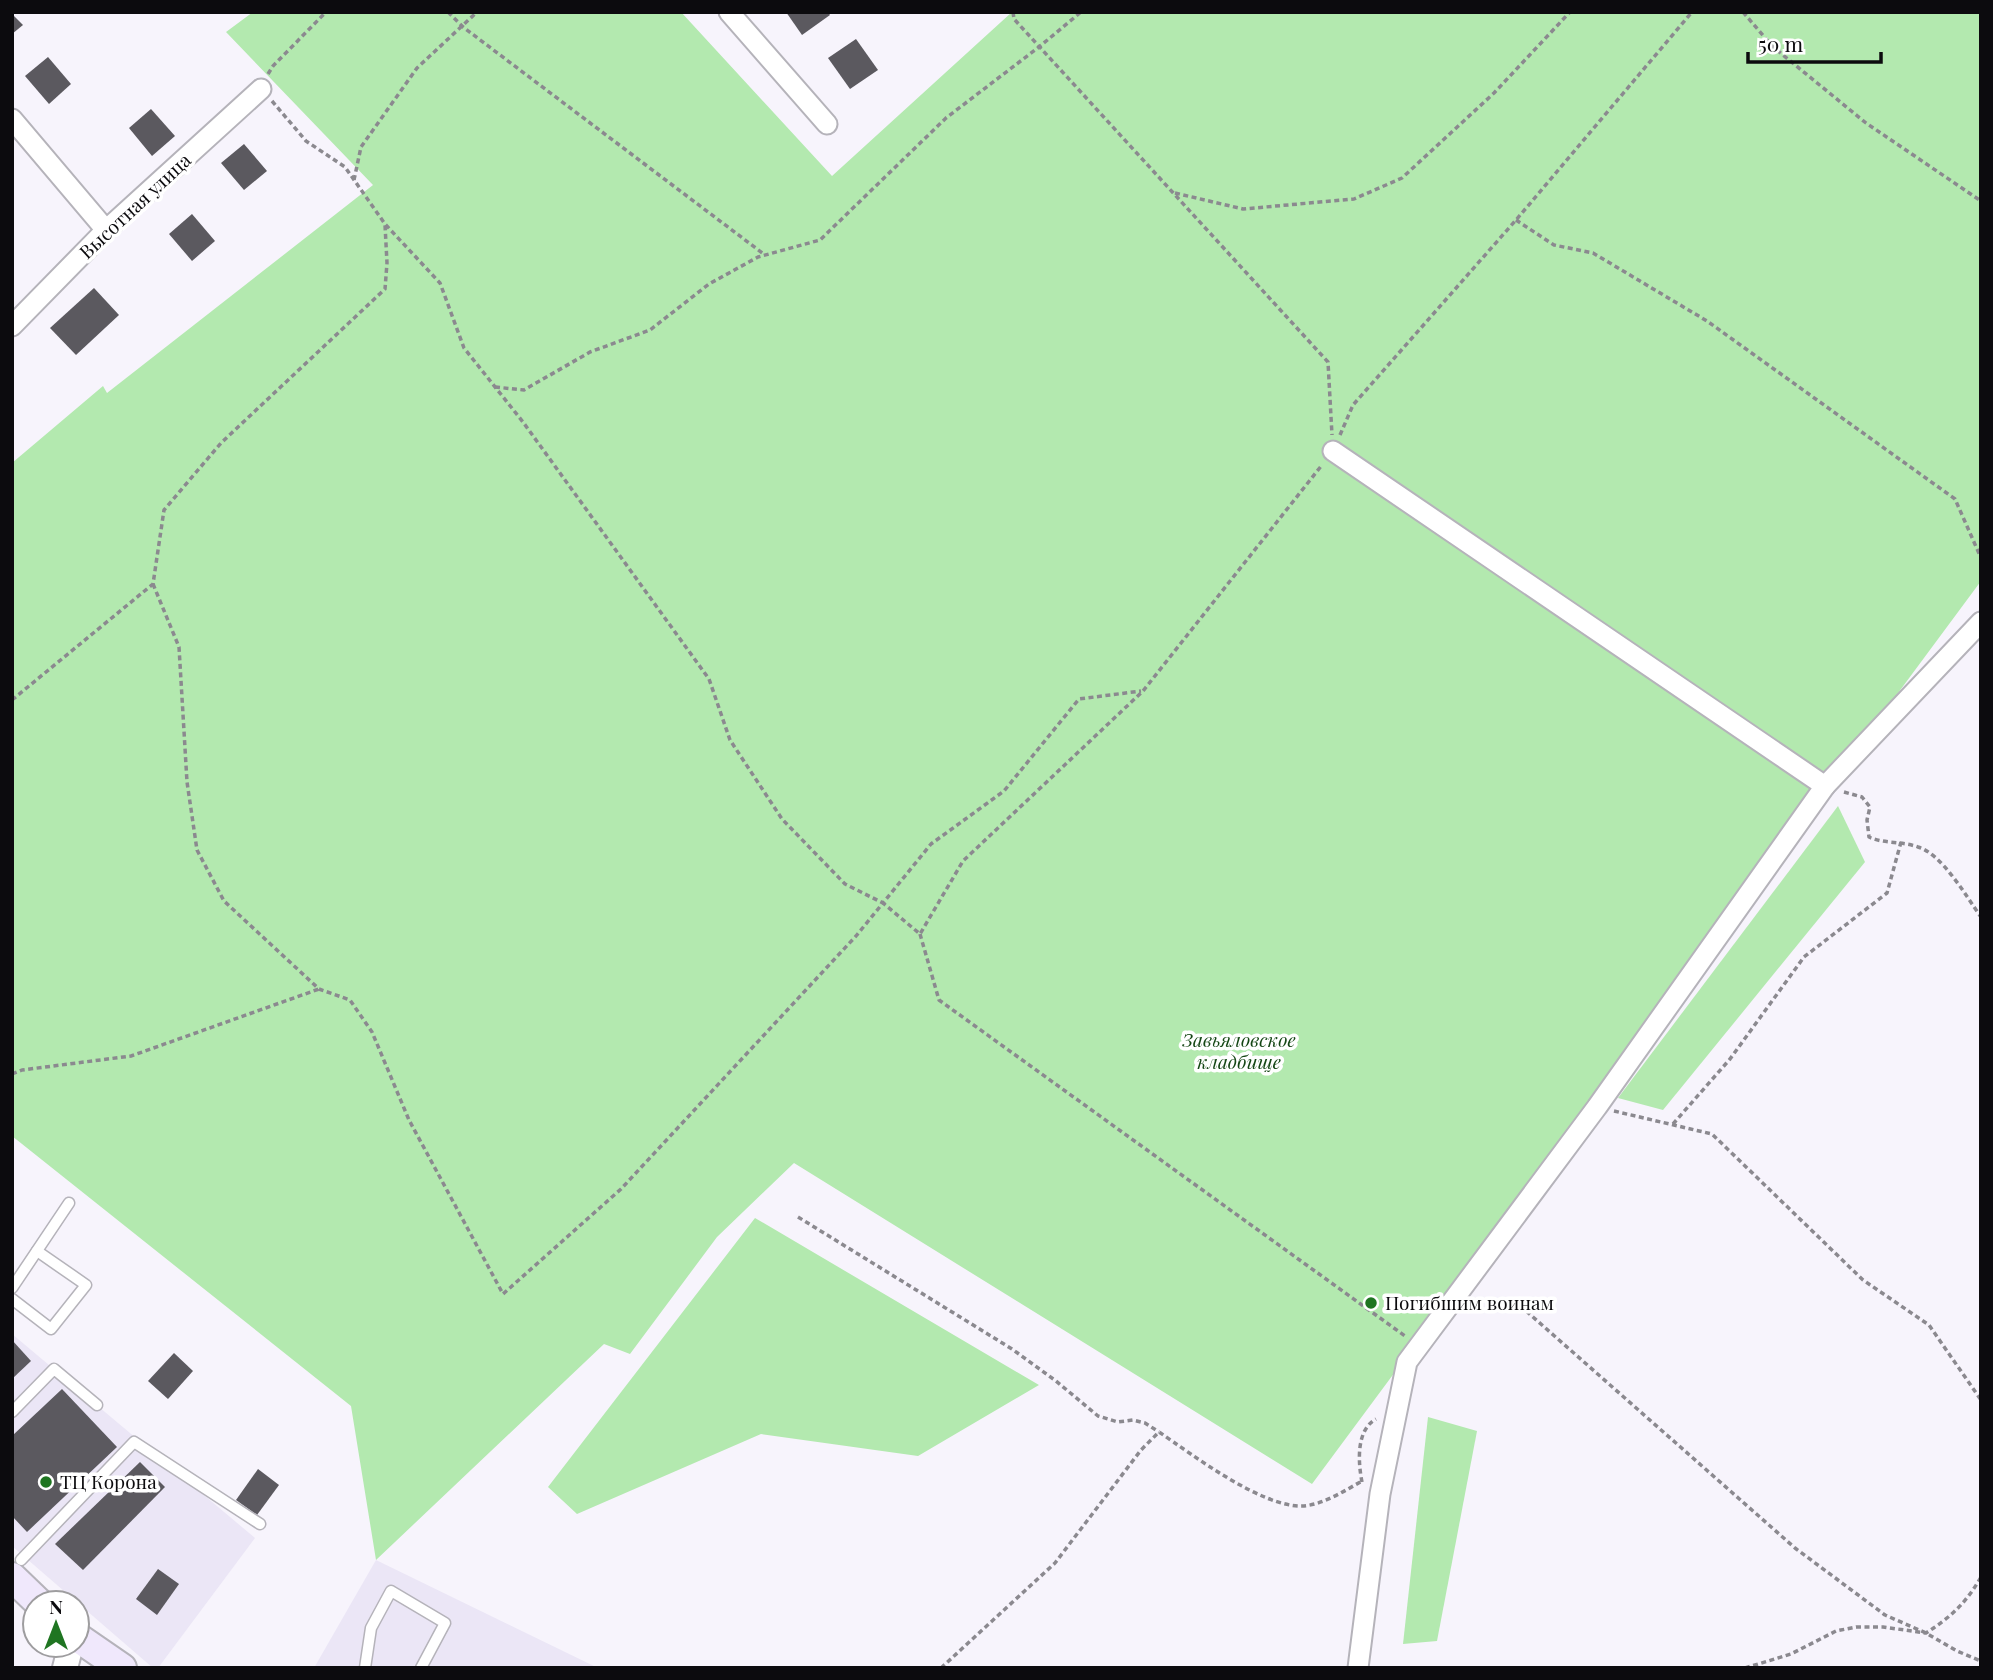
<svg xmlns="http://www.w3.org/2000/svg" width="1993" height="1680" font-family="'Playfair Display',serif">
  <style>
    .built { fill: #ebe6f6 }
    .green { fill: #b3e9af }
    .building { fill: #5b595f }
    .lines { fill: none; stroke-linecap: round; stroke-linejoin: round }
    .service-casing { stroke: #b5b3ba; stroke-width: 13 }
    .minor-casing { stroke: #b5b3ba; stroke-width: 23 }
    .tertiary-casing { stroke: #b5b3ba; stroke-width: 28 }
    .secondary-casing { stroke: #b5b3ba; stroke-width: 32 }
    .path { stroke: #8b898f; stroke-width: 3.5; stroke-dasharray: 5 3.5; stroke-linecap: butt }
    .service { stroke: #fff; stroke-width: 10 }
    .minor { stroke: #fff; stroke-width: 19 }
    .tertiary { stroke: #fff; stroke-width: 24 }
    .secondary { stroke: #f0e8fc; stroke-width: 28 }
    .poi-dot { fill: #1f7521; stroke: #fff; stroke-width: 2.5 }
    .labels { text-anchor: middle; stroke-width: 7; stroke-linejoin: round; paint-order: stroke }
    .street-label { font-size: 19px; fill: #0c0b0e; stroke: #fff }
    .park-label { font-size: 19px; font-style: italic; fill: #144614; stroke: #fff }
    .poi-label { font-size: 19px; fill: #0c0b0e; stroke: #fff; text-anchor: start }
  </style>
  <rect width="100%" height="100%" fill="#f7f4fc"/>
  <g class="built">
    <path d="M 12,1334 L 255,1538 L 158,1668 L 153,1668 L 12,1546 Z"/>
    <path d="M 376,1560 L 598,1668 L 314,1668 Z"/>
  </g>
  <g class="green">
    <path d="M 253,12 L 681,12 L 832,176 L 1012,12 L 1981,12 L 1981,581 L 1312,1484 L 794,1163 L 717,1237 L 630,1354 L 604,1344 L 376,1560 L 351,1406 L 12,1136 L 12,463 L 103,386 L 107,393 L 373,185 L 226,32 Z"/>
    <path d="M 1838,806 L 1865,862 L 1663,1110 L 1618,1098 Z"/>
    <path d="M 755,1218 L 1039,1385 L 918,1456 L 761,1434 L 577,1514 L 548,1487 Z"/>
    <path d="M 1428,1417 L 1477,1431 L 1437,1641 L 1403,1644 Z"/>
  </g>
  <g class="building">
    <path d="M 786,12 L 828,12 L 830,15 L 802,35 Z"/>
    <path d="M 12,14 L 23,25 L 12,34 Z"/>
    <path d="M 856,39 L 878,70 L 850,89 L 828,58 Z"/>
    <path d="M 48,57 L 71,84 L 49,104 L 25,76 Z"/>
    <path d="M 151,109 L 175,136 L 152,156 L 129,128 Z"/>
    <path d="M 244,144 L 267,171 L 244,190 L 221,163 Z"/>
    <path d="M 192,214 L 215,241 L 192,261 L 169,234 Z"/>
    <path d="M 94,288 L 119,315 L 76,355 L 50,328 Z"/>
    <path d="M 12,1340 L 31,1361 L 12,1379 Z"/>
    <path d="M 174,1353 L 193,1371 L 168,1399 L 148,1381 Z"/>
    <path d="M 62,1389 L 117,1447 L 27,1532 L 12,1516 L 12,1436 Z"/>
    <path d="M 140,1462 L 165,1487 L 83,1570 L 55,1544 Z"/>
    <path d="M 258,1469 L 279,1485 L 257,1515 L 236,1500 Z"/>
    <path d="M 158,1569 L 179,1584 L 157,1615 L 136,1599 Z"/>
  </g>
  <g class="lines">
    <defs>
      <g id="service">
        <path d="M 12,1288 L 69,1203"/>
        <path d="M 12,1299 L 51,1329 L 86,1285 L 37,1251"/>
        <path d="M 12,1412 L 54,1369 L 97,1405"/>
        <path d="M 21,1560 L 134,1442 L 260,1524"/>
        <path d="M 365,1668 L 371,1628 L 391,1591 L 445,1623 L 421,1668"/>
      </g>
      <g id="minor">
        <path d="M 729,12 L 827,124"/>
        <path d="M 12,119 L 106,230"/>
        <path d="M 12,326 L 106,230 L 261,89"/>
        <path d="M 1333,451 L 1825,786 L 1597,1107 L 1407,1362 L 1380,1494 L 1358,1668"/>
        <path d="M 1825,786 L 1981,622"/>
      </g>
      <path id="tertiary" d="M 65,1668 L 71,1645"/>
      <g id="secondary">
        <path d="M 12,1577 L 39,1603"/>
        <path d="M 77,1637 L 122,1668"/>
      </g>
    </defs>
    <use href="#service" class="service-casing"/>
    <use href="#minor" class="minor-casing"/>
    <use href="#tertiary" class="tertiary-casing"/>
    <use href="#secondary" class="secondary-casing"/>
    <g class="path">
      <path d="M 448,12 L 463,27 L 765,255"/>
      <path d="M 1013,12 L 1014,19 L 1328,362 L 1332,435"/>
      <path d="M 1743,12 L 1772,46 L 1866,123 L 1981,201"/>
      <path d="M 268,74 L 273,66 L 326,12"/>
      <path d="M 272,101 L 306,141 L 345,167 L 385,224 L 440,283 L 464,348 L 523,422 L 709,679 L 730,740 L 782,819 L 845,884 L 883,903 L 931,844 L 1004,791 L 1079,699 L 1141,691"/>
      <path d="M 354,180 L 361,147 L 417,68 L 477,12"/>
      <path d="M 1175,193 L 1243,209 L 1354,199 L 1402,178 L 1494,93 L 1570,12"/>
      <path d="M 1516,220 L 1554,245 L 1593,253 L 1707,321 L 1955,499 L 1981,558"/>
      <path d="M 495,387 L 524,390 L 590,352 L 650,330 L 709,284 L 758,257 L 820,240 L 946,118 L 1039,47 L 1081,12"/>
      <path d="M 1340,435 L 1353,405 L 1516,220 L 1692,12"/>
      <path d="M 153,584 L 179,647 L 187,782 L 197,850 L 224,901 L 319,989 L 350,1000 L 372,1032 L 409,1120 L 503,1294 L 621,1189 L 856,936 L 883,903 L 920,934 L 963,861 L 1143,691 L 1322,465"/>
      <path d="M 12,700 L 153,584 L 164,510 L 221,443 L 385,289 L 387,263 L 385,225"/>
      <path d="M 1844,792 L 1862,797 L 1870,807 L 1867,820 L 1869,837 C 1884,844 1902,841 1918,847 C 1942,854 1966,896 1981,917"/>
      <path d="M 920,934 L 939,1000 L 1405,1336"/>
      <path d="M 12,1074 L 22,1070 L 131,1056 L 319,989"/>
      <path d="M 1614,1111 L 1712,1134 L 1863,1280 L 1929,1325 L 1981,1400"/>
      <path d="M 1673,1124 L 1730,1059 L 1804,957 L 1887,893 L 1901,842"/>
      <path d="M 798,1217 L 1012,1349 L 1056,1381 L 1098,1416 L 1118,1422 L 1133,1420 L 1145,1423 L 1159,1432"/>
      <path d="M 1477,1299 L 1525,1310 L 1795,1548 L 1885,1615 L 1926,1633 L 1957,1651 L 1981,1661"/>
      <path d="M 1362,1482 C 1358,1462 1356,1430 1376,1419"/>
      <path d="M 941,1668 L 1055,1563 L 1141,1450 L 1159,1432 C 1193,1455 1261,1507 1302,1506 C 1323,1505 1344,1491 1362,1481"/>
      <path d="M 1745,1668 L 1791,1654 L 1836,1631 L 1856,1627 L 1883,1627 L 1926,1633 C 1951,1617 1966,1603 1981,1577"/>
    </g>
    <use href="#service" class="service"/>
    <use href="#minor" class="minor"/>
    <use href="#tertiary" class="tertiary"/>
    <use href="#secondary" class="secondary"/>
  </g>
  <g class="poi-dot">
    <circle cx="1371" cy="1303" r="7"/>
    <circle cx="46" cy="1482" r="7"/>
  </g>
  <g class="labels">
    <g class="street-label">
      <text transform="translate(135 206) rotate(-43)" y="7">Высотная улица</text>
    </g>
    <g class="park-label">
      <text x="1239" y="1047">Завьяловское<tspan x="1239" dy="22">кладбище</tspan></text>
    </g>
    <g class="poi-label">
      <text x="1385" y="1310">Погибшим воинам</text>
      <text x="60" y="1489">ТЦ Корона</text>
    </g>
  </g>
  <rect width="1993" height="1680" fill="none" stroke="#0c0b0e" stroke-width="28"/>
  <g transform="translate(56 1624)"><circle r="33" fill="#ffffff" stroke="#9e9d9f" stroke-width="2"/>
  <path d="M0-5L12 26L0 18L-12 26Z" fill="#1f7521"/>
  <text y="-10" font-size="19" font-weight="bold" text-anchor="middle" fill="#0c0b0e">N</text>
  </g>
  <path d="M1748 52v10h133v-10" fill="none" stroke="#0c0b0e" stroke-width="3.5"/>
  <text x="1758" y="52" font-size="21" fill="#0c0b0e" stroke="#ffffff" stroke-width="5" paint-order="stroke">50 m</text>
</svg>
